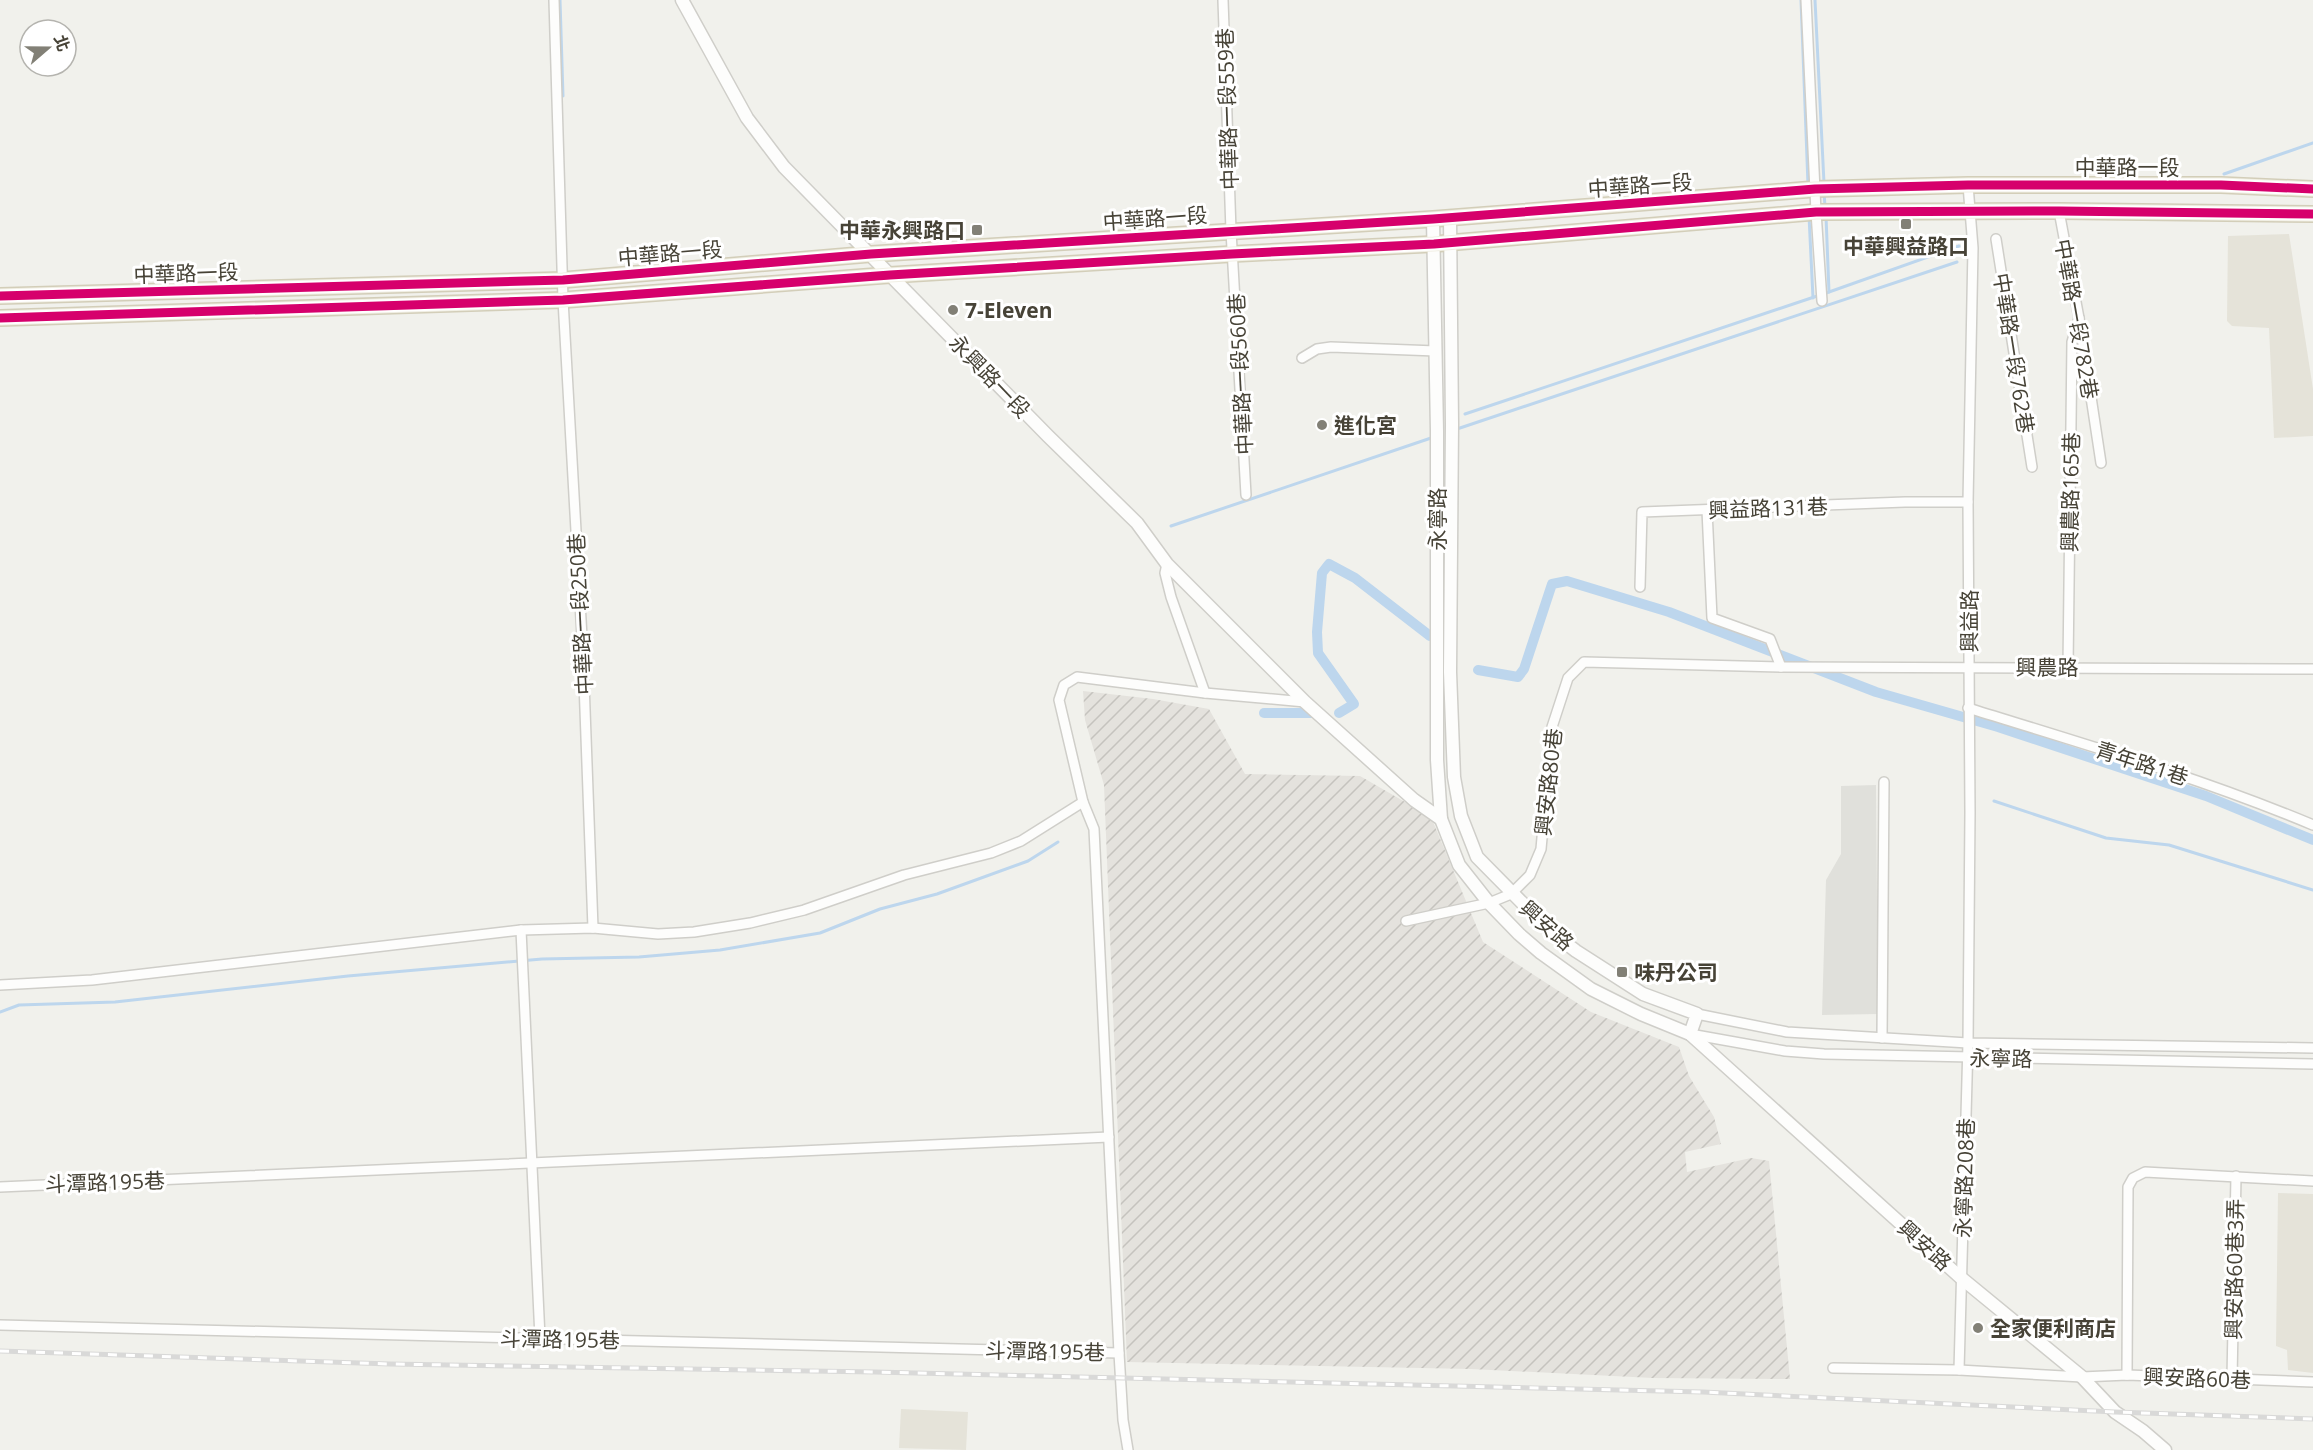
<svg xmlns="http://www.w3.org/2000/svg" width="2313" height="1450" font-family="'Open Sans','Noto Sans TC',sans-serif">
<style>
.residential{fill:#e5e3d9}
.industrial{fill:url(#industrial-furrows)}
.parking{fill:#e0e0db}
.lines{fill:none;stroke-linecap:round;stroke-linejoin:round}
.stream{stroke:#bdd6ed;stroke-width:3}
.canal{stroke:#bdd6ed;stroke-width:10}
.minor-casing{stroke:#cfcec9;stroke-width:12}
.tertiary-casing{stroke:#cfcec9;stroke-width:15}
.primary-casing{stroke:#d3ceb9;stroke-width:18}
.minor{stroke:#fdfdfc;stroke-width:9}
.tertiary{stroke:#fdfdfc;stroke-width:12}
.primary{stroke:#f1efe4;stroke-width:15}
.rail-casing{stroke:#d9d9d8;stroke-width:5}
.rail{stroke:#fff;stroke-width:3;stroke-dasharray:9;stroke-linecap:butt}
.cycleway-casing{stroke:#fff;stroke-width:13}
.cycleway{stroke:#d6006c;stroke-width:9}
.poi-dot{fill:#828076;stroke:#fff;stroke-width:2}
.labels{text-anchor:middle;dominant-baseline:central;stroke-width:6;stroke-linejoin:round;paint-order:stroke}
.street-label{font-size:21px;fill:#474337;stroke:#fff}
.poi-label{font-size:21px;font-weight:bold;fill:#474337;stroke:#fff;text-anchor:start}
</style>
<defs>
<pattern id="industrial-furrows" width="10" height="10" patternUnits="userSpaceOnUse" patternTransform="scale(1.5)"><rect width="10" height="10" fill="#e4e2dd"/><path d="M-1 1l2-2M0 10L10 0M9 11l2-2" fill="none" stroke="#c5c3be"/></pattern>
</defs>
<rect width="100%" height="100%" fill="#f1f1ec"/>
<g class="residential">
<path d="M2289,234L2313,389V436L2274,438L2269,328L2232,326L2227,321L2228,236Z"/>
<path d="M2278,1193L2313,1194V1373L2288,1370L2287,1350L2276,1346Z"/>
<path d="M901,1409L968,1412L966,1450L899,1448Z"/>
</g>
<path class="industrial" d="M1083,691L1153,699L1209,709L1245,774L1360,776L1431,817L1483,942L1591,1012L1679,1047L1689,1076L1714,1117L1721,1144L1685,1152L1687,1172L1751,1158L1769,1161L1790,1379L1653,1378L1471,1369L1127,1362L1104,785L1085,720Z"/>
<path class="parking" d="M1876,785L1878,1014L1822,1015L1826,880L1841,854V786Z"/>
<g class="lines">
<g class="stream">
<path d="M560,0L563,96"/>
<path d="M1801,0L1808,185"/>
<path d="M1815,0L1824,183"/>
<path d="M2224,174L2313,143"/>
<path d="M1824,192L1825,207"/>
<path d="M1809,216L1813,298"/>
<path d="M1826,216L1829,292"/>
<path d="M1465,414L1829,292L1959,246"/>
<path d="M1454,430L1957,262"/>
<path d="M1171,526L1434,437"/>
<path d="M1994,801L2106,838L2169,845L2313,890"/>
<path d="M0,1012L19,1005L115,1002L348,976L542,959L639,957L720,950L820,933L880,909L937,894L1028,861L1058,842"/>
</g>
<g class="canal">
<path d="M1478,670L1518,677L1524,669L1552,584L1567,581L1669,612L1876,692L1998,727L2206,796L2313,840"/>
<path d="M1264,713H1314"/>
<path d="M1339,713L1354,704L1318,653L1317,632L1322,573L1329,564L1355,578L1430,636"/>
</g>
<g class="minor-casing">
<g id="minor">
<path d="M554,0L563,300L583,655L593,928"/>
<path d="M1223,0L1231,231L1246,495"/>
<path d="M1806,0L1816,212L1822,301"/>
<path d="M2059,211L2079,318L2101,463"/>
<path d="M1996,239L2032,467"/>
<path d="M1302,358L1317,349L1331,347L1436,351"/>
<path d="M1707,510L1712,618L1770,639L1781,667"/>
<path d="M1167,564L1165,573L1171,597L1205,693"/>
<path d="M1640,587L1642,512L1905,502H1968"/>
<path d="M2068,667L2072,342L2079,318"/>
<path d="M1968,708C2084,744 2201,778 2313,825"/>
<path d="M1083,802L1094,829L1119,1353L1123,1420L1128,1450"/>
<path d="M1406,921L1489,903L1511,894L1530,875L1541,849L1552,727L1568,678L1584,662L1781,667L2313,669"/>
<path d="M521,930L540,1338"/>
<path d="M0,985L92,980L521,930L593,928L658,934L694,932L750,923L804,910L904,875L991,853L1021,841L1083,802L1059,700L1064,685L1077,677L1205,693L1305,702"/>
<path d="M1697,1014L1787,1032L1968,1043L2313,1048"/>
<path d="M1690,1034L1785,1051L1824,1054L2313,1064"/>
<path d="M1882,1038L1884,782"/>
<path d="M0,1187L1109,1137"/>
<path d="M0,1325L1119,1353"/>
<path d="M1833,1368L1959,1370L2082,1377L2127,1375L2313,1382"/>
<path d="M1959,1370L1968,1043L1970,813L1968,502L1973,248L1968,185"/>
<path d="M2127,1375L2128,1187L2133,1178L2145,1172L2313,1181"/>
<path d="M2232,1378L2236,1176"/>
</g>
</g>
<g class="tertiary-casing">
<g id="tertiary">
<path d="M682,0L747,118L784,167L1048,436L1137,523L1167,564L1305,702L1414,800L1441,819L1459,865L1489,903L1519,934L1541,953L1591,989L1641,1014L1690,1034L1960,1277L2082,1377L2115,1412L2143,1431L2165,1450"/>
<path d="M1450,218L1452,424L1450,672L1454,777L1461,816L1477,857L1550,931L1576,951L1643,994L1697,1014L1690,1034"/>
<path d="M1433,219L1437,431V760L1441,819"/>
</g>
</g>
<g class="primary-casing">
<g id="primary">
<path d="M0,296L563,280L871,254L1433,219L1815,189L1968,185H2221L2313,189"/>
<path d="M0,318L563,300L890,275L1232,254L1434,244L1816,212L2059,211L2313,214"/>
</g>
</g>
<use href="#minor" class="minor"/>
<use href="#tertiary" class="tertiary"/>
<use href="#primary" class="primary"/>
<g class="rail-casing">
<path id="rail" d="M0,1351L390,1364L875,1372L1703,1392L2115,1412L2313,1419"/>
</g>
<use href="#rail" class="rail"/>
<g class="cycleway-casing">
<g id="cycleway">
<path d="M0,296L563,280L871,254L1433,219L1815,189L1968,185H2221L2313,189"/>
<path d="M0,318L563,300L890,275L1232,254L1434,244L1816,212L2059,211L2313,214"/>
</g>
</g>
<use href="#cycleway" class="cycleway"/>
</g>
<g class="poi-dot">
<rect x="1900" y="218" width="12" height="12" rx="3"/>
<rect x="971" y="224" width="12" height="12" rx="3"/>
<circle cx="953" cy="310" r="6"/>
<circle cx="1322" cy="425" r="6"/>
<rect x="1616" y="966" width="12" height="12" rx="3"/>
<circle cx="1978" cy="1328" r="6"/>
</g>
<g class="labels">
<g class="street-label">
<text transform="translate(1227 109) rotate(-92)">中華路一段559巷</text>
<text x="2127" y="167">中華路一段</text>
<text transform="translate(1640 185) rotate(-4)">中華路一段</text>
<text transform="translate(1155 218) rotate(-4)">中華路一段</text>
<text transform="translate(670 253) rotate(-5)">中華路一段</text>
<text transform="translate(186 273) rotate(-2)">中華路一段</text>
<text transform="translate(2077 319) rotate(80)">中華路一段782巷</text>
<text transform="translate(2014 353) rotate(81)">中華路一段762巷</text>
<text transform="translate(1240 374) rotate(-93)">中華路一段560巷</text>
<text transform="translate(990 376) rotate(46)">永興路一段</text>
<text transform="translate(2070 492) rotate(-89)">興農路165巷</text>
<text transform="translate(1768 508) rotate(-2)">興益路131巷</text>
<text transform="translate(1437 519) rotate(-90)">永寧路</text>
<text transform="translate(580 614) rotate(-93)">中華路一段250巷</text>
<text transform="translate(1969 621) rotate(-90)">興益路</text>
<text x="2047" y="667">興農路</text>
<text transform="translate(2142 763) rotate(18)">青年路1巷</text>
<text transform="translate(1548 782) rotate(-84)">興安路80巷</text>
<text transform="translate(1547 925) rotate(41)">興安路</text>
<text transform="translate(2001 1058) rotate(1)">永寧路</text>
<text transform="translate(1964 1178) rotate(-88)">永寧路208巷</text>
<text transform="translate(105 1182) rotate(-2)">斗潭路195巷</text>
<text transform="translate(1925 1245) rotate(42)">興安路</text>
<text transform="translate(2234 1269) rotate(-89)">興安路60巷3弄</text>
<text transform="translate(560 1339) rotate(1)">斗潭路195巷</text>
<text transform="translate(1045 1351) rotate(1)">斗潭路195巷</text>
<text transform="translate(2197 1378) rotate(2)">興安路60巷</text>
</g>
<g class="poi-label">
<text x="965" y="230" text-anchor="end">中華永興路口</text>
<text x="1906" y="246" text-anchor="middle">中華興益路口</text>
<text x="965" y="310">7-Eleven</text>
<text x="1334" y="425">進化宮</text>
<text x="1634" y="972">味丹公司</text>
<text x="1990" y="1328">全家便利商店</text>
</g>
</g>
<g transform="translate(48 48) rotate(70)"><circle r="28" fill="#ffffff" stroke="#b5b4af" stroke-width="1.5"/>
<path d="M0-4.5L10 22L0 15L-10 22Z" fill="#828076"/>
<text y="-9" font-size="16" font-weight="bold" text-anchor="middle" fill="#474337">北</text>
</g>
</svg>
